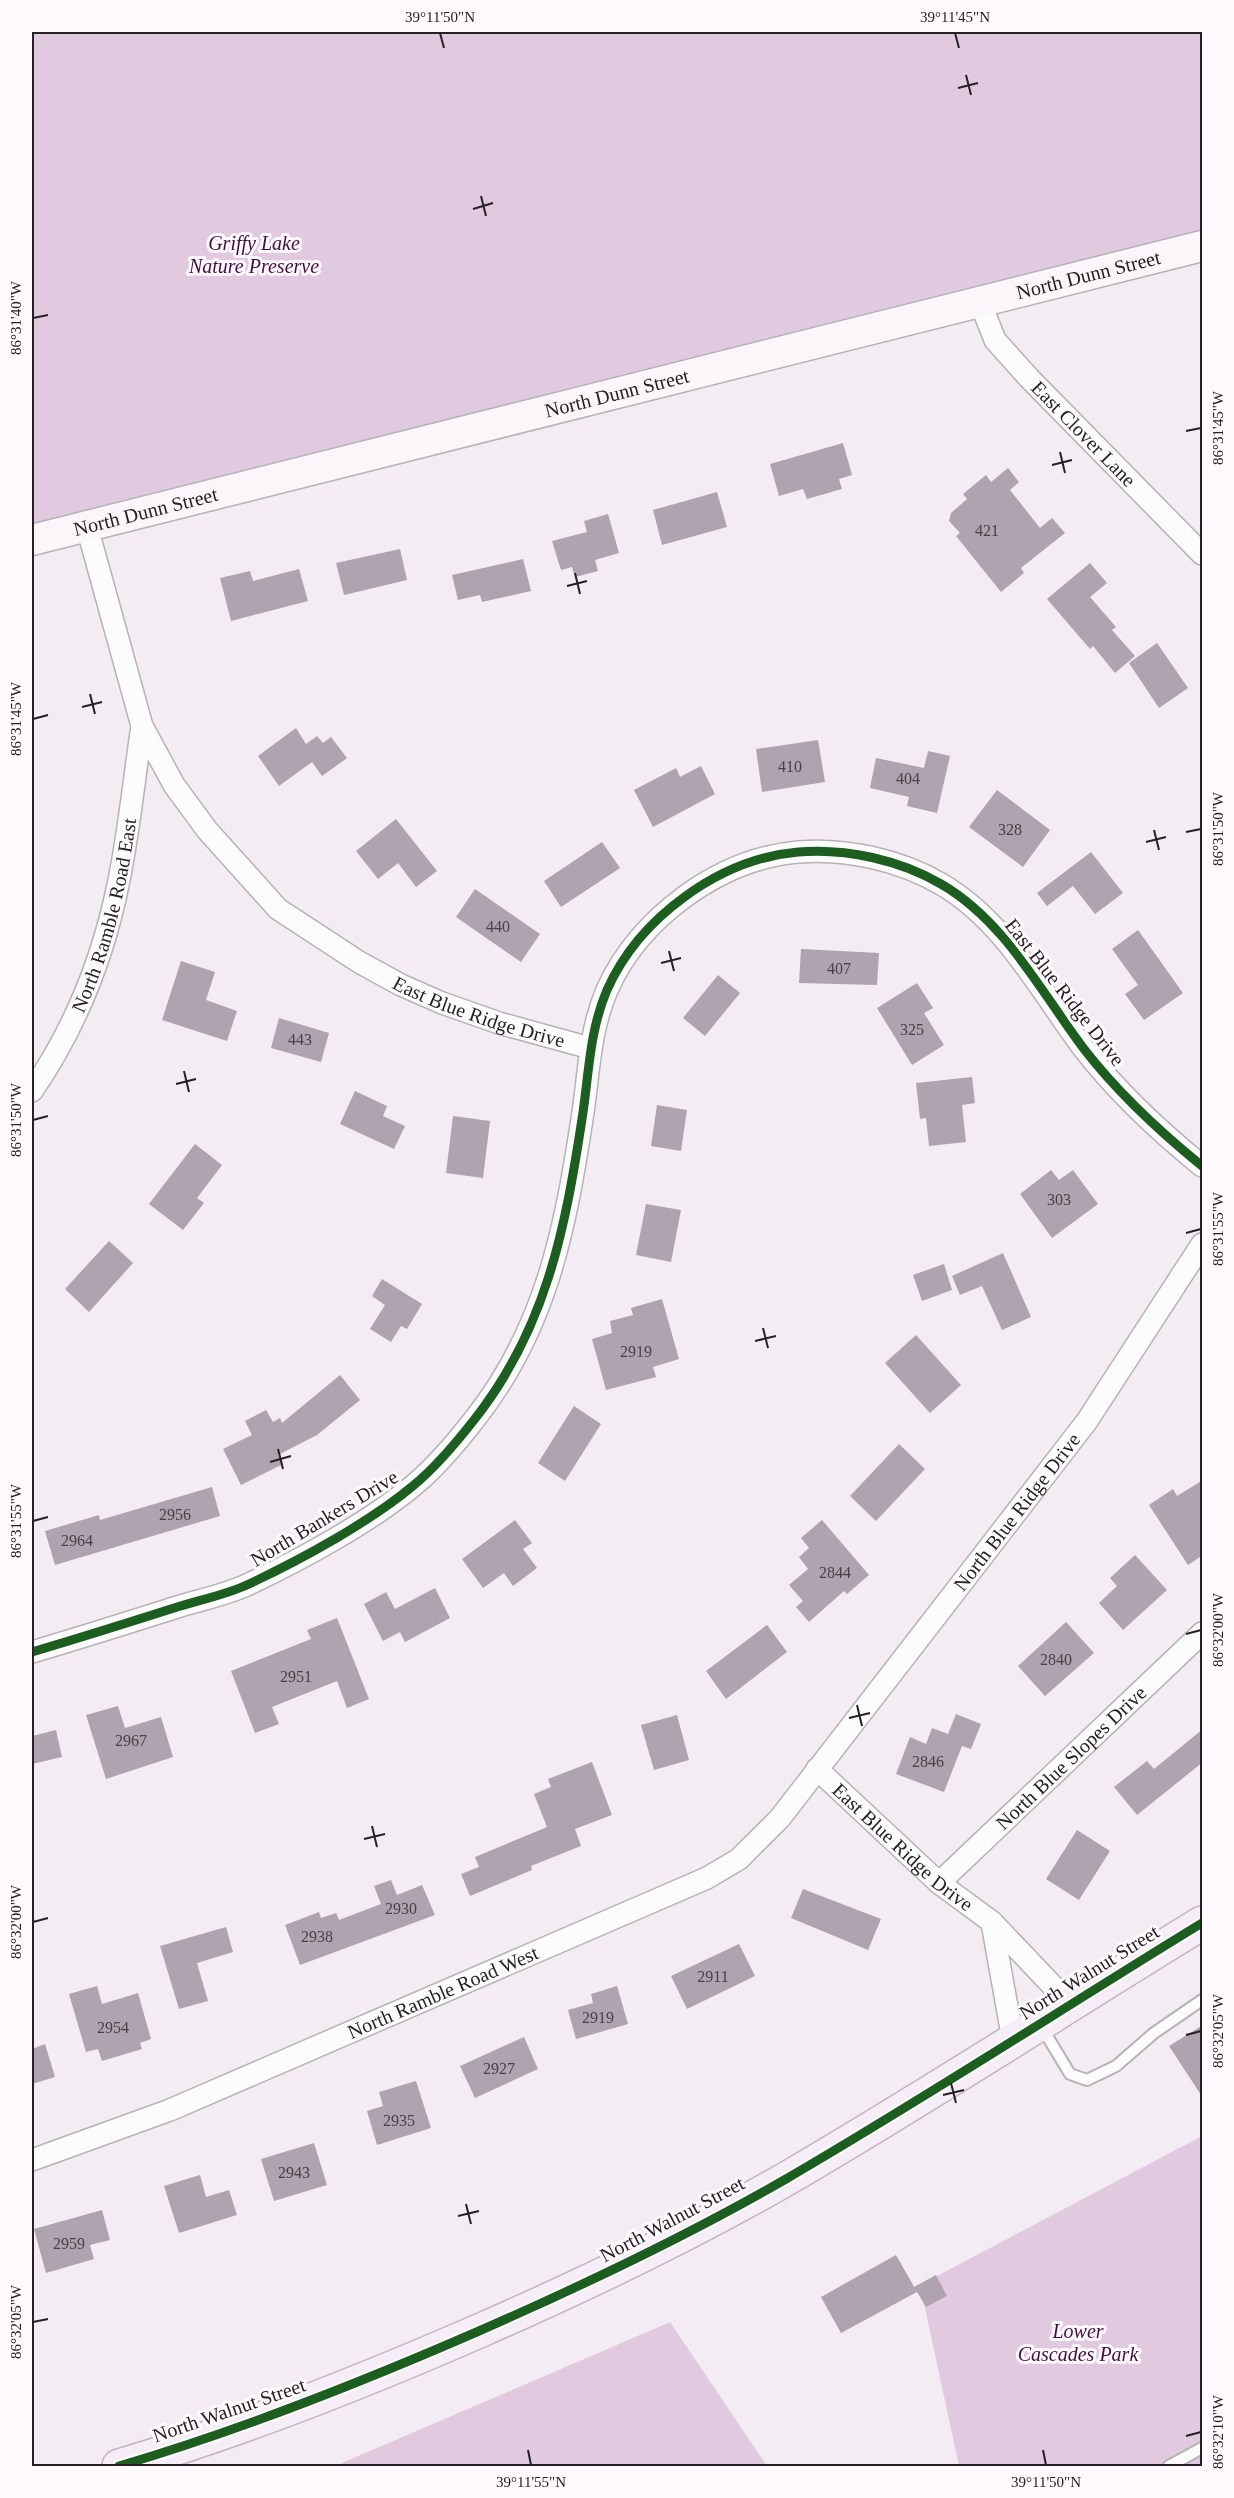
<svg xmlns="http://www.w3.org/2000/svg" width="1234" height="2498" font-family="Georgia,serif">
<style>
.green{fill:#e1c9e0}
.building{fill:#aea3ae}
.lines{fill:none;stroke-linecap:round;stroke-linejoin:round}
.lane-casing{stroke:#b6b2b6;stroke-width:14}
.street-casing{stroke:#b6b2b6;stroke-width:24}
.secondary-casing{stroke:#b6b2b6;stroke-width:33}
.primary-casing{stroke:#c3b4c3;stroke-width:36}
.lane{stroke:#fdfcfd;stroke-width:10}
.street{stroke:#fdfcfd;stroke-width:21}
.secondary{stroke:#faf6fa;stroke-width:30}
.primary{stroke:#f6eef6;stroke-width:33}
.cycleway-casing{stroke:#fffafe;stroke-width:13}
.cycleway{stroke:#1b5e20;stroke-width:9}
.ticks{fill:none;stroke:#252125;stroke-width:2}
.labels{text-anchor:middle;dominant-baseline:central;stroke-width:6;stroke-linejoin:round;paint-order:stroke}
.number-label{font-size:16px;fill:#474247}
.park-label{font-size:20px;font-style:italic;fill:#450c45;stroke:#fffafe}
.street-label{font-size:20px;fill:#252125;stroke:#fffafe}
.neatline{fill:none;stroke:#252125;stroke-width:2}
.ticks-label{font-size:15px;text-anchor:middle;fill:#252125}
</style>
<rect width="100%" height="100%" fill="#f3edf3"/>
<g class="green">
<path d="M32,32H1202V247L32,540Z"/>
<path d="M1202,2136V2466H959L920,2285Z"/>
<path d="M670,2322L767,2466H335Z"/>
</g>
<g class="building">
<path d="M843,443L852,475L839,479L842,489L807,499L803,489L779,496L770,464Z"/>
<path d="M1008,468L1019,482L1010,490L1040,528L1052,518L1065,533L1021,568L1024,573L1001,592L956,536L960,533L949,521L951,513L967,499L963,494L986,475L991,482Z"/>
<path d="M717,492L727,527L662,545L653,510Z"/>
<path d="M608,514L619,553L595,560L598,571L575,577L572,567L561,570L552,541L587,532L584,521Z"/>
<path d="M400,549L407,580L344,595L336,563Z"/>
<path d="M523,559L531,591L482,602L480,595L458,600L452,575Z"/>
<path d="M1090,563L1107,583L1090,597L1116,627L1112,630L1135,656L1115,673L1093,646L1090,649L1047,599Z"/>
<path d="M299,569L308,601L231,621L220,578L250,571L253,581Z"/>
<path d="M1157,643L1188,688L1159,708L1129,663Z"/>
<path d="M296,728L306,744L317,736L323,743L331,737L347,758L322,776L312,762L279,786L258,756Z"/>
<path d="M818,740L825,782L762,792L756,749Z"/>
<path d="M928,751L950,756L937,813L907,806L909,797L870,788L876,758L924,768Z"/>
<path d="M701,766L715,794L653,827L634,790L676,768L680,777Z"/>
<path d="M997,790L1050,830L1023,867L969,827Z"/>
<path d="M396,819L437,871L416,887L398,863L378,879L356,851Z"/>
<path d="M602,842L620,868L561,907L544,881Z"/>
<path d="M1091,852L1123,893L1095,914L1073,886L1047,906L1037,893Z"/>
<path d="M475,889L540,934L521,962L456,917Z"/>
<path d="M1138,930L1183,993L1144,1020L1125,994L1138,985L1112,949Z"/>
<path d="M801,949L879,953L877,985L799,983Z"/>
<path d="M181,961L215,972L206,1000L237,1011L227,1041L162,1020Z"/>
<path d="M718,975L740,993L705,1036L683,1018Z"/>
<path d="M917,983L933,1008L924,1013L944,1045L912,1065L877,1008Z"/>
<path d="M279,1018L329,1033L321,1062L271,1048Z"/>
<path d="M972,1077L975,1103L962,1105L966,1142L929,1146L926,1118L920,1119L916,1083Z"/>
<path d="M355,1091L387,1106L383,1116L405,1126L394,1149L340,1124Z"/>
<path d="M657,1105L687,1110L681,1151L651,1146Z"/>
<path d="M453,1116L490,1121L483,1178L446,1173Z"/>
<path d="M195,1144L222,1165L197,1198L204,1203L183,1230L149,1204Z"/>
<path d="M1051,1170L1059,1180L1073,1170L1098,1204L1052,1238L1020,1194Z"/>
<path d="M646,1204L681,1210L671,1262L636,1255Z"/>
<path d="M109,1241L133,1263L89,1312L65,1289Z"/>
<path d="M1003,1253L1031,1317L1002,1330L982,1286L960,1295L952,1276Z"/>
<path d="M944,1264L952,1290L922,1301L913,1275Z"/>
<path d="M382,1279L422,1304L407,1329L401,1326L391,1342L370,1329L385,1305L372,1296Z"/>
<path d="M662,1299L679,1359L653,1367L656,1377L606,1390L592,1339L612,1333L610,1321L633,1315L631,1308Z"/>
<path d="M916,1335L961,1385L930,1413L885,1363Z"/>
<path d="M340,1375L360,1400L317,1435L278,1455L283,1464L241,1485L223,1449L252,1435L245,1421L266,1410L273,1422L280,1418L282,1423Z"/>
<path d="M574,1406L601,1424L565,1481L538,1463Z"/>
<path d="M899,1444L925,1469L876,1521L850,1496Z"/>
<path d="M1203,1480V1555L1188,1565L1149,1505L1173,1489L1177,1496Z"/>
<path d="M212,1487L220,1516L55,1565L45,1531L99,1515L100,1520Z"/>
<path d="M515,1520L532,1543L523,1549L537,1568L513,1586L504,1573L483,1588L462,1559Z"/>
<path d="M822,1520L869,1575L847,1594L844,1591L809,1622L796,1607L803,1601L789,1585L808,1569L799,1557L809,1548L801,1538Z"/>
<path d="M1135,1555L1167,1590L1123,1630L1099,1603L1117,1586L1110,1578Z"/>
<path d="M435,1588L450,1618L405,1642L400,1632L383,1641L364,1604L386,1592L395,1609Z"/>
<path d="M337,1618L369,1699L347,1708L337,1681L272,1707L279,1724L255,1733L231,1671L311,1639L307,1630Z"/>
<path d="M1066,1622L1094,1653L1045,1696L1018,1666Z"/>
<path d="M767,1625L787,1652L726,1699L706,1671Z"/>
<path d="M118,1706L125,1728L161,1717L173,1757L106,1779L86,1715Z"/>
<path d="M956,1714L981,1724L971,1749L962,1746L944,1792L896,1774L910,1737L926,1744L932,1728L948,1734Z"/>
<path d="M677,1715L689,1760L654,1770L641,1725Z"/>
<path d="M1203,1729V1762L1137,1815L1114,1787L1147,1761L1154,1769Z"/>
<path d="M56,1730L62,1757L32,1764V1736Z"/>
<path d="M592,1762L612,1815L575,1829L581,1846L531,1866L532,1870L470,1896L461,1874L479,1867L475,1857L547,1827L534,1794L551,1787L548,1779Z"/>
<path d="M1077,1830L1110,1851L1079,1900L1046,1879Z"/>
<path d="M391,1880L397,1895L422,1885L435,1915L300,1965L285,1925L319,1912L321,1918L336,1913L339,1920L381,1904L374,1886Z"/>
<path d="M803,1889L881,1919L868,1950L791,1918Z"/>
<path d="M226,1927L233,1952L197,1963L208,2001L179,2009L160,1946Z"/>
<path d="M739,1944L755,1976L687,2009L671,1976Z"/>
<path d="M97,1986L102,2004L138,1993L151,2039L140,2043L142,2049L102,2061L98,2049L86,2052L69,1994Z"/>
<path d="M617,1986L628,2024L576,2039L568,2010L593,2003L591,1994Z"/>
<path d="M1203,2025V2098L1169,2046Z"/>
<path d="M524,2037L538,2069L475,2098L460,2066Z"/>
<path d="M45,2044L55,2077L32,2084V2049Z"/>
<path d="M416,2081L431,2128L377,2145L367,2111L383,2106L379,2092Z"/>
<path d="M314,2143L327,2185L274,2201L261,2159Z"/>
<path d="M200,2175L206,2197L229,2190L237,2215L179,2233L164,2186Z"/>
<path d="M102,2210L110,2240L90,2245L94,2259L46,2273L34,2229Z"/>
<path d="M896,2255L917,2292L841,2333L821,2297Z"/>
<path d="M936,2275L947,2296L926,2307L914,2287Z"/>
</g>
<g class="lines">
<g class="lane-casing">
<g id="lane">
<path d="M1041,2026L1070,2074L1087,2080L1116,2066L1154,2033L1202,2000"/>
<path d="M1169,2466L1202,2448"/>
</g>
</g>
<g class="street-casing">
<g id="street">
<path id="s1" d="M980,302L995,340L1029,378L1202,554"/>
<path id="s2" d="M87,527L142,726L174,785L207,830L278,909L359,962L401,985L442,1003L499,1023L590,1048"/>
<path id="s3" d="M32,1091C74,1030 103,958 118,885C129,833 134,779 142,726"/>
<path d="M32,1652C79,1638 127,1623 174,1608C199,1600 226,1595 249,1584C302,1559 370,1522 414,1485C437,1466 456,1443 474,1420C546,1329 565,1230 582,1119C589,1075 589,1032 607,990C639,918 719,859 798,852C846,848 900,860 941,884C1005,921 1041,992 1084,1049C1118,1093 1159,1131 1202,1166"/>
<path id="s4" d="M817,1769L939,1883L992,1922L1070,2004"/>
<path id="s5" d="M939,1883L1202,1633"/>
<path d="M992,1923L1013,2040"/>
<path id="s6" d="M32,2160L170,2110L707,1878L739,1859L780,1818L1087,1421L1202,1244"/>
</g>
</g>
<g class="secondary-casing">
<g id="secondary">
<path id="s7" d="M32,540L1202,246"/>
</g>
</g>
<g class="primary-casing">
<path id="primary" d="M119,2466C242,2430 362,2382 479,2331C584,2285 687,2236 786,2179C927,2097 1063,2008 1202,1923"/>
</g>
<use href="#lane" class="lane"/>
<use href="#street" class="street"/>
<use href="#secondary" class="secondary"/>
<use href="#primary" class="primary"/>
<g class="cycleway-casing">
<g id="cycleway">
<path d="M32,1652C79,1638 127,1623 174,1608C199,1600 226,1595 249,1584C302,1559 370,1522 414,1485C437,1466 456,1443 474,1420C546,1329 565,1230 582,1119C589,1075 589,1032 607,990C639,918 719,859 798,852C846,848 900,860 941,884C1005,921 1041,992 1084,1049C1118,1093 1159,1131 1202,1166"/>
<path d="M119,2466C242,2430 362,2382 479,2331C584,2285 687,2236 786,2179C927,2097 1063,2008 1202,1923"/>
</g>
</g>
<use href="#cycleway" class="cycleway"/>
</g>
<path class="ticks" d="M440,33L444,48M955,33L959,48M966,75L971,95M958,88L978,83M481,196L486,216M473,209L493,203M33,318L48,315M1186,431L1201,428M1060,452L1065,473M1052,465L1072,460M575,573L580,594M567,586L587,581M90,694L95,714M82,707L102,702M33,719L48,715M1154,830L1159,850M1186,832L1201,829M1146,842L1166,837M669,951L674,971M661,963L681,958M184,1071L189,1092M176,1084L196,1079M33,1120L48,1116M1186,1233L1201,1229M763,1328L768,1348M755,1341L776,1336M278,1449L283,1469M270,1462L291,1456M33,1521L48,1517M1186,1634L1201,1630M857,1705L862,1726M849,1718L870,1713M372,1826L377,1847M364,1839L385,1834M33,1922L48,1918M1186,2035L1201,2031M951,2083L956,2103M943,2095L964,2090M466,2204L471,2224M458,2216L479,2211M33,2322L48,2319M1186,2436L1201,2432M528,2450L531,2465M1043,2450L1046,2465"/>
<g class="labels">
<g class="number-label">
<text x="987" y="530">421</text>
<text x="790" y="766">410</text>
<text x="908" y="778">404</text>
<text x="1010" y="829">328</text>
<text x="498" y="926">440</text>
<text x="839" y="968">407</text>
<text x="912" y="1029">325</text>
<text x="300" y="1039">443</text>
<text x="1059" y="1199">303</text>
<text x="636" y="1351">2919</text>
<text x="175" y="1514">2956</text>
<text x="77" y="1540">2964</text>
<text x="835" y="1572">2844</text>
<text x="1056" y="1659">2840</text>
<text x="296" y="1676">2951</text>
<text x="131" y="1740">2967</text>
<text x="928" y="1761">2846</text>
<text x="401" y="1908">2930</text>
<text x="317" y="1936">2938</text>
<text x="713" y="1976">2911</text>
<text x="598" y="2017">2919</text>
<text x="113" y="2027">2954</text>
<text x="499" y="2068">2927</text>
<text x="399" y="2120">2935</text>
<text x="294" y="2172">2943</text>
<text x="69" y="2243">2959</text>
</g>
<g class="park-label">
<text x="254" y="243">Griffy Lake<tspan x="254" dy="23">Nature Preserve</tspan></text>
<text x="1078" y="2331">Lower<tspan x="1078" dy="23">Cascades Park</tspan></text>
</g>
<g class="street-label">
<text stroke="none"><textPath href="#s7" startOffset="1089">North Dunn Street</textPath></text>
<text stroke="none"><textPath href="#s7" startOffset="603">North Dunn Street</textPath></text>
<text stroke="none"><textPath href="#s1" startOffset="170">East Clover Lane</textPath></text>
<text stroke="none"><textPath href="#s7" startOffset="117">North Dunn Street</textPath></text>
<text stroke="none"><textPath href="#s3" startOffset="192">North Ramble Road East</textPath></text>
<text transform="translate(1065 992) rotate(52)">East Blue Ridge Drive</text>
<text stroke="none"><textPath href="#s2" startOffset="663">East Blue Ridge Drive</textPath></text>
<text stroke="none"><textPath href="#s6" startOffset="1214">North Blue Ridge Drive</textPath></text>
<text transform="translate(324 1518) rotate(-31)">North Bankers Drive</text>
<text stroke="none"><textPath href="#s5" startOffset="182">North Blue Slopes Drive</textPath></text>
<text stroke="none"><textPath href="#s4" startOffset="116">East Blue Ridge Drive</textPath></text>
<text transform="translate(1089 1972) rotate(-32)">North Walnut Street</text>
<text stroke="none"><textPath href="#s6" startOffset="444">North Ramble Road West</textPath></text>
<text transform="translate(672 2219) rotate(-28)">North Walnut Street</text>
<text transform="translate(229 2410) rotate(-19)">North Walnut Street</text>
</g>
</g>
<rect width="1234" height="2498" fill="none" stroke="#fffafe" stroke-width="66"/>
<rect x="33" y="33" width="1168" height="2432" class="neatline"/>
<g class="ticks-label">
<text x="440" y="22">39°11'50"N</text>
<text x="955" y="22">39°11'45"N</text>
<text transform="translate(16 318) rotate(-90)" y="5">86°31'40"W</text>
<text transform="translate(1218 428) rotate(-90)" y="5">86°31'45"W</text>
<text transform="translate(16 719) rotate(-90)" y="5">86°31'45"W</text>
<text transform="translate(1218 829) rotate(-90)" y="5">86°31'50"W</text>
<text transform="translate(16 1120) rotate(-90)" y="5">86°31'50"W</text>
<text transform="translate(1218 1229) rotate(-90)" y="5">86°31'55"W</text>
<text transform="translate(16 1521) rotate(-90)" y="5">86°31'55"W</text>
<text transform="translate(1218 1630) rotate(-90)" y="5">86°32'00"W</text>
<text transform="translate(16 1922) rotate(-90)" y="5">86°32'00"W</text>
<text transform="translate(1218 2031) rotate(-90)" y="5">86°32'05"W</text>
<text transform="translate(16 2322) rotate(-90)" y="5">86°32'05"W</text>
<text transform="translate(1218 2432) rotate(-90)" y="5">86°32'10"W</text>
<text x="531" y="2487">39°11'55"N</text>
<text x="1046" y="2487">39°11'50"N</text>
</g>
</svg>
